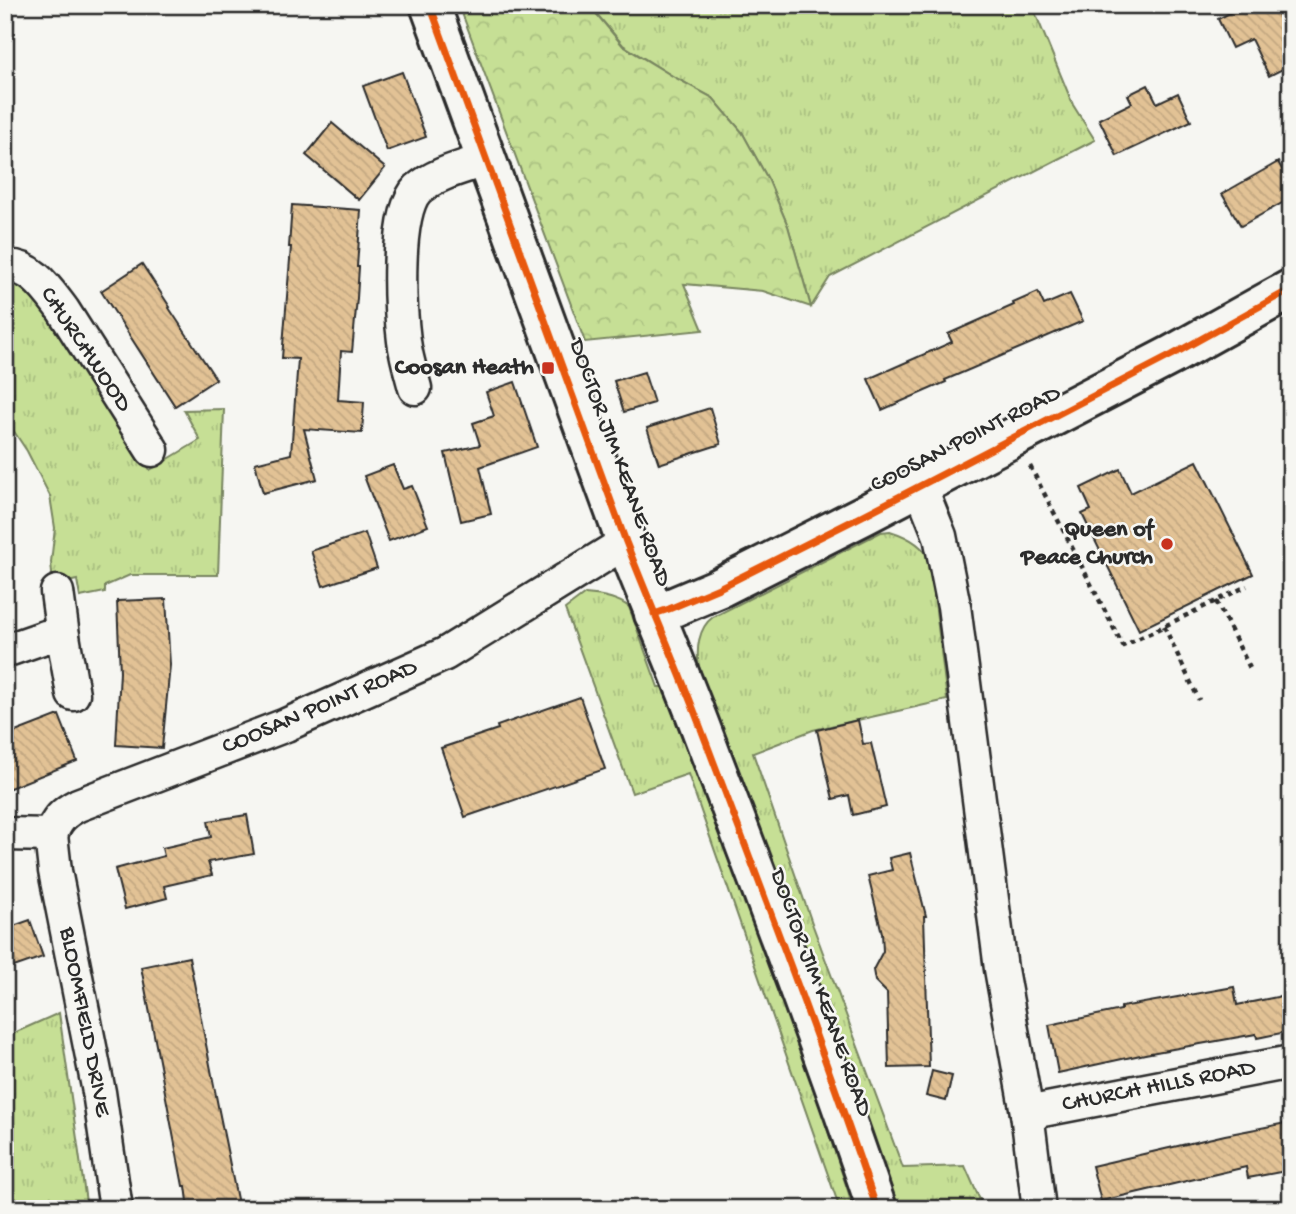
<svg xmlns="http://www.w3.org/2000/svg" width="1296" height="1214" font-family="'Gochi Hand',sans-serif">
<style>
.grass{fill:url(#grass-tufts);stroke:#788560;stroke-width:2}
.forest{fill:url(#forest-crowns);stroke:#788560;stroke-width:2}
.building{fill:url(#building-back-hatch);stroke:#2b2b2b;stroke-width:2}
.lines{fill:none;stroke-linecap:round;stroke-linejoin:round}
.minor-casing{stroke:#2b2b2b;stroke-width:37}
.tertiary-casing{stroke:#2b2b2b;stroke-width:44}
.path{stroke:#2b2b2b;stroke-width:4.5;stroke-dasharray:5 5;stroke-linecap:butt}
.minor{stroke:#f6f6f2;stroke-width:32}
.tertiary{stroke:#f6f6f2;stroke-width:38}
.cycleway-casing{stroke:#f6f6f2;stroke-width:11}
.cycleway{stroke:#e8590c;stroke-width:7}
.poi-dot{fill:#c8321e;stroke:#f6f6f2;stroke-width:2.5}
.labels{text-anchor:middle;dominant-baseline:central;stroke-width:5;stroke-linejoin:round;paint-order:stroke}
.street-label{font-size:24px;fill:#2b2b2b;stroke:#f6f6f2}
.poi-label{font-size:24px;font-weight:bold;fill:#2b2b2b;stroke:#f6f6f2;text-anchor:end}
</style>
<defs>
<pattern id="grass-tufts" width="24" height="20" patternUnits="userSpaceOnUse" patternTransform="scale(1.75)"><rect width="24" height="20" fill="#c6df95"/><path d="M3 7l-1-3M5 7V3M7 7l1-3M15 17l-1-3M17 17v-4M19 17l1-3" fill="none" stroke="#aac081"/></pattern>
<pattern id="forest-crowns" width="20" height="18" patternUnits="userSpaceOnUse" patternTransform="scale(1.75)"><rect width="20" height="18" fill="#c6df95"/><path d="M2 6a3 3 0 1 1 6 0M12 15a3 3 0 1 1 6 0" fill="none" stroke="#aac081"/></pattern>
<pattern id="building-back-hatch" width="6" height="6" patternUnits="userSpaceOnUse" patternTransform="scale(1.75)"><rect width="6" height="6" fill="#e2c295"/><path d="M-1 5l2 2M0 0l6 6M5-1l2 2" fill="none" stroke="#c2a781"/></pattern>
</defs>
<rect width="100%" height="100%" fill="#f6f6f2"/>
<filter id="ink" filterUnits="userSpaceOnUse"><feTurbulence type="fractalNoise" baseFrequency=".0143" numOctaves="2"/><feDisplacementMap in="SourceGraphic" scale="14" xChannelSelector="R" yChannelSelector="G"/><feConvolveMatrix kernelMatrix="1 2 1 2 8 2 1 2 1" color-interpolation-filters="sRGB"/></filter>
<g filter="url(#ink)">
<g class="grass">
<path d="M589,5H1032L1073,105L1095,140L830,277L811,307L788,226L769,181L742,132L713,98L674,77L623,45Z"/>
<path d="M18,284L31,291L41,300L150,470L200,440L184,410L224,409L218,575H130L105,586V592L80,597L77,580L53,585L51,562L55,528L50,496L27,451L5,418V285Z"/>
<path d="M890,531C906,536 924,545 930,561L947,700L813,730L753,753L813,926L903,1168L965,1166L984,1209H896L866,1117L699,667C696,650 698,628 713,617L881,532Z"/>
<path d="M585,594C600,595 618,598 629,607L658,687H663L776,984L815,1092L854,1209H840L688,774L632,793L565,609Z"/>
<path d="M59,1013L87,1209H5V1037Z"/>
</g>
<path class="forest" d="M459,5H589L623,46L674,77L713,98L742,132L769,181L788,226L811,307L763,291L684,284L703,330L585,342Z"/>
<g class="building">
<path d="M1245,5H1274L1291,40V65L1269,76L1251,39L1232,48L1218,19Z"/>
<path d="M402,72L426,137L387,151L363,86Z"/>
<path d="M1148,85L1157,103L1178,93L1191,121L1117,156L1099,119L1132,103L1128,95Z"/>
<path d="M332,123L385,168L359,200L306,155Z"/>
<path d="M1278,162L1291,185V198L1241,226L1222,194Z"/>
<path d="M292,205L361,210L357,267H359L357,298L352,352L341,351L338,400L364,402L362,433L304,429L317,479L263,493L255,463L291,454L298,359L282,358L291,247H289Z"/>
<path d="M142,264L170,307L169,308L216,379L175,406L101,291Z"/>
<path d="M1038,292L1044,305L1070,294L1083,321L945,380L946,382L882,410L868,379L952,342L948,334L1014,305L1013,303Z"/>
<path d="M644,372L654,403L624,412L614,381Z"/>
<path d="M515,382L537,447L480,467L491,514L461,521L445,453L480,445L473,423L494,416L486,392Z"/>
<path d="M710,408L721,444L659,464L647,428Z"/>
<path d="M1197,461L1253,574L1139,630L1082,514L1091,510L1081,488L1120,469L1131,493Z"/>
<path d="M393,465L403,489L412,486L428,526L389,541L364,476Z"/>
<path d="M365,533L377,568L323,586L311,551Z"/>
<path d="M166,599L170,665L162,748L116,745L120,672L117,601Z"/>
<path d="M580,697L605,769L465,817L441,748L498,729L497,726Z"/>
<path d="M59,715L77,761L5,790V736Z"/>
<path d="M858,720L863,744L871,743L886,807L853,815L849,795L833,799L817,730Z"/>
<path d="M247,815L254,854L208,862L212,875L164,886L167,898L125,909L115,869L164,856L162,848L211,837L208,821Z"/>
<path d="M910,853L926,916H924L929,1067L889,1068L887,993L875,981L873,970L883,951L882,933L868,876L892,870L889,858Z"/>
<path d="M30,920L43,957L5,970V929Z"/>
<path d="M189,957L218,1106L239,1209H189L186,1186H183L141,967Z"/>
<path d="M1234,987L1237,1005L1277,997L1291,991V1031L1257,1038L1256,1034L1145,1054L1058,1073L1049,1025L1121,1010V1007Z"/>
<path d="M932,1071L952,1076L946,1101L926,1096Z"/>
<path d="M1291,1122V1170L1248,1178L1246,1167L1101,1201L1092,1166L1225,1135Z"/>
</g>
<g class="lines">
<g class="minor-casing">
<g id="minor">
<path d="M5,267C31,263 49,292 63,310L152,450"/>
<path d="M415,388C411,373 406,357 404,341C400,309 394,212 418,189C436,173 465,167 487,159"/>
<path d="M920,486L940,536L954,606L1001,969L1027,1113L1039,1209"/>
<path d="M57,592L63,636"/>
<path d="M5,651L45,637L63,636L73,694"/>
<path d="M5,834L51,835C56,820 64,812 78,805L286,725L445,654L626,542"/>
<path d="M51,835L55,871L99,1092L116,1209"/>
<path d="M1027,1113L1291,1062"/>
</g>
</g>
<g class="tertiary-casing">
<g id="tertiary">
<path d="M430,5L626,542C651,606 679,670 703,734C763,892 823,1049 877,1209"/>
<path d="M654,614L669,609L719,588L862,516L1172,355L1291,289"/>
</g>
</g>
<g class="path">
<path d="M1030,466L1123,646L1247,586"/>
<path d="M1216,601L1252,672"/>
<path d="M1164,626L1199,700"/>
</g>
<use href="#minor" class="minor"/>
<use href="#tertiary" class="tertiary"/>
<g class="cycleway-casing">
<g id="cycleway">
<path d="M430,5L626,542C651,606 679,670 703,734C763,892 823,1049 877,1209"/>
<path d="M654,614L669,609L719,588L862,516L1172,355L1291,289"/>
</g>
</g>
<use href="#cycleway" class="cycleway"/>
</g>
</g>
<g class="poi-dot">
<rect x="541" y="361" width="14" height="14" rx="3.5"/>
<circle cx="1167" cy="544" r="7"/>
</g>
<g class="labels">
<g class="street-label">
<text transform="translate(85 350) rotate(56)">CHURCHWOOD</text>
<text transform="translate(966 440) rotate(-27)">COOSAN POINT ROAD</text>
<text transform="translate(619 463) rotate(70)">DOCTOR JIM KEANE ROAD</text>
<text transform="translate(320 708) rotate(-23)">COOSAN POINT ROAD</text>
<text transform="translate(820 993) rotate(70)">DOCTOR JIM KEANE ROAD</text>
<text transform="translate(84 1022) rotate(79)">BLOOMFIELD DRIVE</text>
<text transform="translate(1159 1087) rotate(-11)">CHURCH HILLS ROAD</text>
</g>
<g class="poi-label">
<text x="534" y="368">Coosan Heath</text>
<text x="1153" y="530">Queen of<tspan x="1153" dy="28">Peace Church</tspan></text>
</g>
</g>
<rect width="1296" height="1214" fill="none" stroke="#f6f6f2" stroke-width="28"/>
<rect x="14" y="14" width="1268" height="1186" fill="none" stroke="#2b2b2b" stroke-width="2.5" filter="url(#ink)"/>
</svg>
